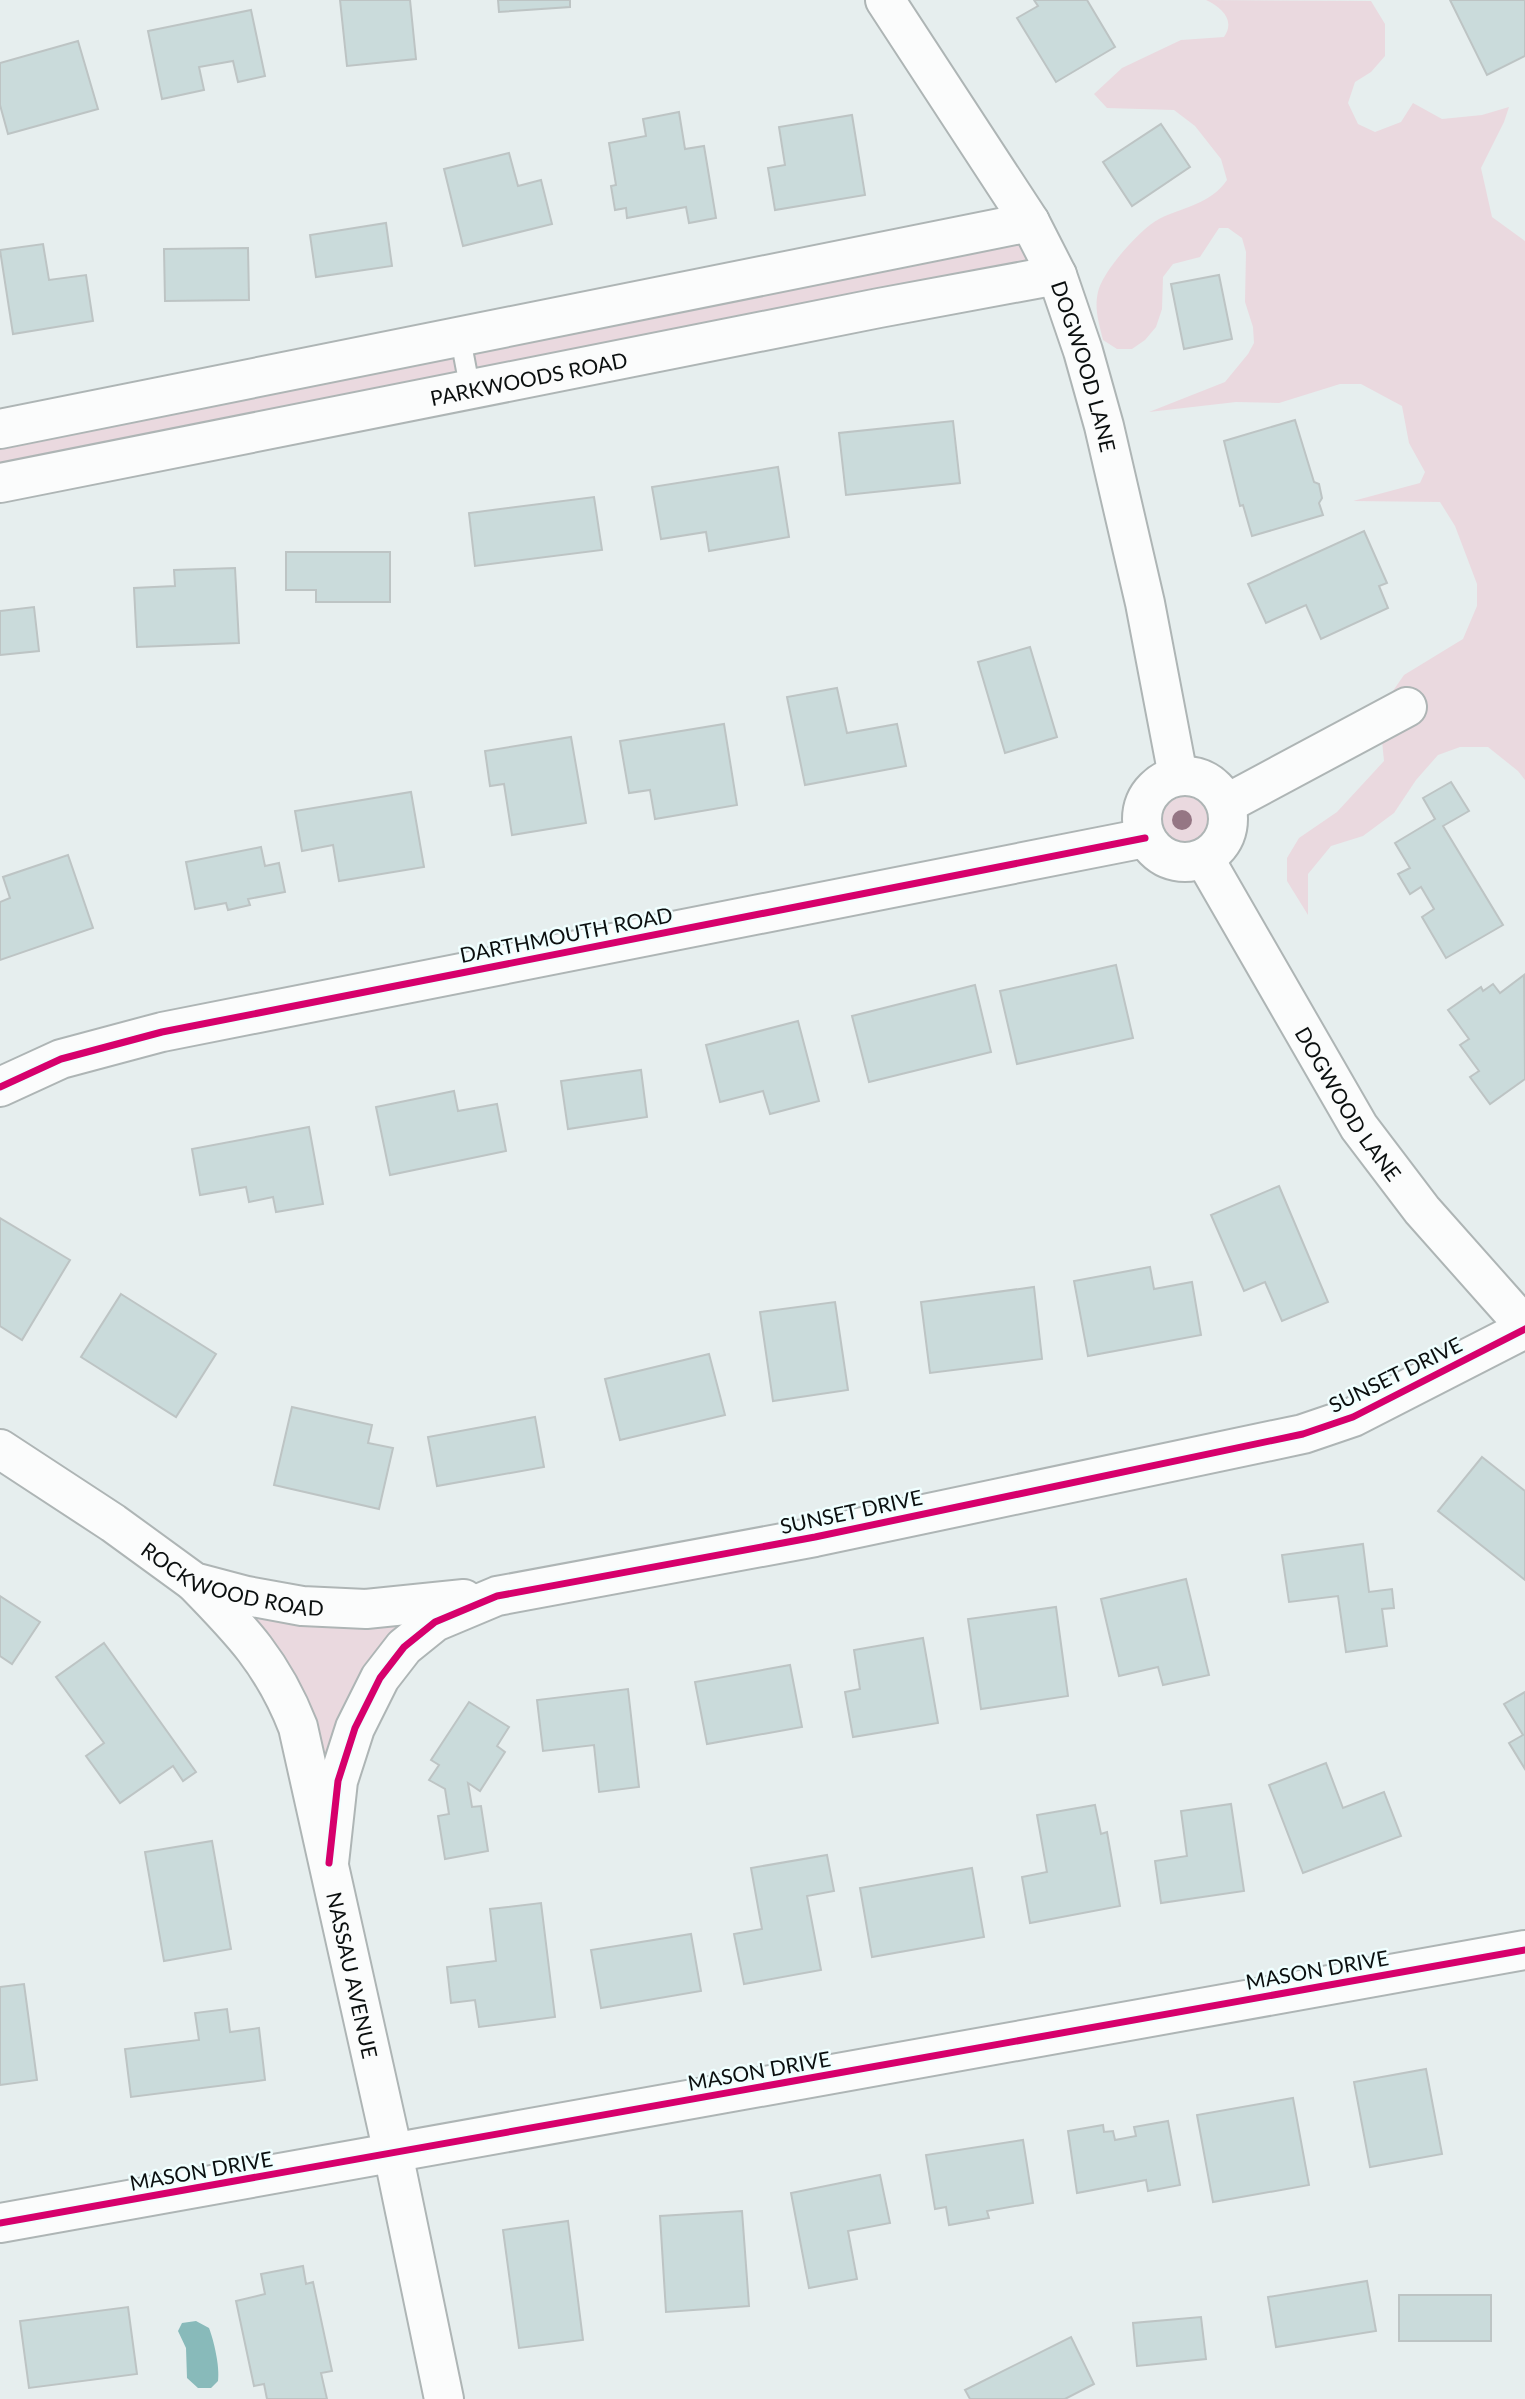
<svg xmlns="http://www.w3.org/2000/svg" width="1525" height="2399" font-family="Lato,sans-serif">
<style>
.green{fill:#ead9df}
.water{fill:#88baba}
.building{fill:#cadbdb;stroke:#bdc4c4;stroke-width:2}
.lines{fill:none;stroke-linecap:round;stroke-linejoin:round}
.service-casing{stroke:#aeb5b5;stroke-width:23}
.minor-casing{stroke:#aeb5b5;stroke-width:42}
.service{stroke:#fbfcfc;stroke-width:19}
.minor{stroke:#fbfcfc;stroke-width:38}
.cycleway-casing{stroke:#f0ffff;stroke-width:11}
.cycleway{stroke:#d6006c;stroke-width:7}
.tree{fill:#957684}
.labels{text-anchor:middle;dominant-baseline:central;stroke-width:5;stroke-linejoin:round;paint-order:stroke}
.street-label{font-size:21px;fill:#0b0f0f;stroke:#f0ffff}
</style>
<rect width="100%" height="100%" fill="#e6eeee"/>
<g class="green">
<path d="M1206,0L1371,1L1385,24V56L1371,72L1355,82L1348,103L1358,124L1375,132L1401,122L1413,103L1442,119L1482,115L1509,107L1504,122L1481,168L1492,217L1525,241V780L1518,771L1488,747H1460L1438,755L1416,780L1394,813L1363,836L1331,846L1308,874V915L1287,881V858L1299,838L1337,812L1384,761L1379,711L1404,675L1463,639L1477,606V584L1455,526L1440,502L1353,501L1420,483L1425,472L1409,443L1402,406L1361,384H1340L1279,403L1236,402L1149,412L1225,382L1248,354L1254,343L1253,327L1245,302L1246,252L1242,238L1228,228H1219L1200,257L1173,264L1163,277L1162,309L1156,327L1145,340L1132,349H1117L1103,340C1099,323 1094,309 1098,292C1102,272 1140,229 1159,219C1183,207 1211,204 1227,180L1221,159L1195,126L1174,110L1107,108L1094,94L1122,68L1181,40L1224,37C1236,20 1221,7 1206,0Z"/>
<path d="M1030,222L1057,275L0,484V429Z"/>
<circle cx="1185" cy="819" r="43"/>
<path d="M247,1596L435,1622L338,1781L244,1633Z"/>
</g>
<path class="water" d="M196,2321L209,2328C214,2341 220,2367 218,2381L211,2388H198L187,2378L186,2348L178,2331L182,2323Z"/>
<g class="building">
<path d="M340,0H410L416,59L347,66Z"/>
<path d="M498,0H570V7L499,12Z"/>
<path d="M1034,0H1087L1115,47L1056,82L1017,18L1038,6Z"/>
<path d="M1450,0H1525V56L1487,75Z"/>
<path d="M251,10L265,76L238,82L233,61L199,67L204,90L162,99L148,31Z"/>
<path d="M78,41L98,109L8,134L0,105V63Z"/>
<path d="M679,112L685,149L704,146L716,218L689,223L686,207L627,218L626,208L615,210L611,186L616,185L609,143L646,136L643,119Z"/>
<path d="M852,115L865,195L775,210L768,168L785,165L779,127Z"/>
<path d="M1161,124L1190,167L1132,206L1103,162Z"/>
<path d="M509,153L518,186L541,180L552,224L463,246L444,169Z"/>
<path d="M386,223L392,266L316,277L310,235Z"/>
<path d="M43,244L49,280L86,275L93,321L13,334L0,250Z"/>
<path d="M248,248L249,300L165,301L164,249Z"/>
<path d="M1219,275L1232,339L1184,349L1171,284Z"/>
<path d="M1295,420L1314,482L1319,484L1322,498L1319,503L1323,515L1252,536L1243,505L1240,506L1224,441Z"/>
<path d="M953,421L960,483L846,495L839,433Z"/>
<path d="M778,467L789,537L709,551L706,532L661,539L652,487Z"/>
<path d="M594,497L602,550L475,566L469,513Z"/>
<path d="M1364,531L1387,583L1379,586L1388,608L1321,639L1306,605L1266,623L1248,584Z"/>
<path d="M286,552H390V602H316V590H286Z"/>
<path d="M235,568L239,643L137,647L134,588L175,586L174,570Z"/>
<path d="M34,607L39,651L0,655V611Z"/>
<path d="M1030,647L1057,737L1005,753L978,662Z"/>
<path d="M837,688L847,733L897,724L906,766L805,785L787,697Z"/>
<path d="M724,724L737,805L655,819L650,790L629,793L620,741Z"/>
<path d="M571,737L586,823L512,835L504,784L490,786L485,751Z"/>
<path d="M1451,782L1469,811L1443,826L1503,925L1446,958L1422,917L1434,909L1421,887L1410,894L1398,874L1410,868L1395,843L1435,819L1423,798Z"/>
<path d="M411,792L424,867L339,881L333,845L302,851L295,811Z"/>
<path d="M261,847L265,866L279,863L285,892L248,899L250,905L228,910L226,903L195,909L186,862Z"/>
<path d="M68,855L93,928L0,960V902L10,898L3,877Z"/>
<path d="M1116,965L1133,1038L1017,1064L1000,991Z"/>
<path d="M1524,975L1525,1079L1490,1104L1470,1077L1479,1071L1460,1045L1469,1039L1448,1010L1481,987L1483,991L1493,984L1500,993Z"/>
<path d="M975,985L991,1052L869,1082L852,1016Z"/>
<path d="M798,1021L819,1101L770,1114L763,1091L720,1102L706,1045Z"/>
<path d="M641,1070L647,1117L568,1129L561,1081Z"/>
<path d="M454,1091L458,1111L497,1104L506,1151L390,1175L376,1107Z"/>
<path d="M309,1127L323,1204L276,1212L273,1197L249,1202L246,1187L200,1195L192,1149Z"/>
<path d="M1279,1186L1328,1302L1282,1321L1265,1282L1244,1291L1211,1215Z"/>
<path d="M0,1218L70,1260L22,1340L0,1326Z"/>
<path d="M1150,1267L1154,1289L1192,1282L1201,1335L1088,1356L1074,1281Z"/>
<path d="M1034,1287L1042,1359L930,1373L921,1302Z"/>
<path d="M121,1294L216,1354L176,1417L81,1357Z"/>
<path d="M835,1302L848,1390L773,1401L760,1312Z"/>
<path d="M709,1354L725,1415L620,1440L605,1379Z"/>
<path d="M292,1407L372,1425L368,1443L393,1448L379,1509L274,1485Z"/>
<path d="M535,1417L544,1467L437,1486L428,1437Z"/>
<path d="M1482,1457L1525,1491V1580L1438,1511Z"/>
<path d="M1363,1544L1369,1592L1392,1589L1394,1608L1382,1609L1387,1646L1346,1652L1338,1596L1289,1602L1282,1555Z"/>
<path d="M1186,1579L1209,1675L1163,1685L1158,1667L1119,1676L1101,1599Z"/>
<path d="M0,1596L40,1622L12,1664L0,1656Z"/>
<path d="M1056,1607L1068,1696L981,1709L968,1619Z"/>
<path d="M923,1638L938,1723L853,1737L845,1692L860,1689L854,1650Z"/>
<path d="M104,1643L196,1772L183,1781L173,1766L120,1803L86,1756L104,1743L56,1677Z"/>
<path d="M790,1665L802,1727L707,1744L695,1682Z"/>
<path d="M628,1689L639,1787L599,1792L594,1745L543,1751L537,1700Z"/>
<path d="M1525,1692V1769L1509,1743L1523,1735L1504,1704Z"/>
<path d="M469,1702L509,1727L497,1746L505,1752L480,1791L468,1783L472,1807L481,1806L488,1851L445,1859L438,1816L449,1814L445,1789L429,1780L439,1765L431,1760Z"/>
<path d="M1326,1763L1343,1808L1384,1792L1401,1836L1303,1873L1269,1785Z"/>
<path d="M1231,1804L1244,1891L1161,1903L1155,1861L1187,1856L1181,1811Z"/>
<path d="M1095,1805L1101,1834L1107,1832L1120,1906L1030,1923L1022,1877L1047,1872L1037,1815Z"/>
<path d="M212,1841L231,1949L164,1961L145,1852Z"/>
<path d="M827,1855L834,1891L807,1896L821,1970L744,1984L734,1934L762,1929L751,1868Z"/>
<path d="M972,1868L984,1937L872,1957L860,1888Z"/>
<path d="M541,1903L555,2017L479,2027L475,2000L451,2003L447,1967L496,1961L490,1909Z"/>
<path d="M691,1934L701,1991L601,2008L591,1950Z"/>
<path d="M24,1984L37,2080L0,2085V1987Z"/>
<path d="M227,2009L230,2032L259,2028L265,2080L131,2097L125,2049L199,2040L195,2013Z"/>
<path d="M1426,2069L1442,2154L1370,2167L1354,2082Z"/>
<path d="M1293,2098L1309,2185L1213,2202L1197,2115Z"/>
<path d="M1168,2121L1180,2185L1148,2191L1146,2180L1077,2193L1068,2131L1103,2125L1104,2132L1113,2131L1115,2140L1136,2136L1134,2127Z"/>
<path d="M1023,2140L1033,2203L987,2211L989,2218L949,2225L946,2207L935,2209L926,2155Z"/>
<path d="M880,2175L890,2223L848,2231L857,2279L809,2288L791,2193Z"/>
<path d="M742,2211L749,2306L666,2312L660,2216Z"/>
<path d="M568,2221L583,2340L519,2348L503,2230Z"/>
<path d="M303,2266L306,2284L313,2282L332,2371L321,2373L327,2399H267L264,2384L254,2386L236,2301L265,2294L261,2274Z"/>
<path d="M1367,2281L1376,2331L1276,2347L1268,2297Z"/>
<rect x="1399" y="2295" width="92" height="46"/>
<path d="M128,2307L137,2374L29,2388L20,2321Z"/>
<path d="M1201,2317L1206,2359L1137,2366L1133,2323Z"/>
<path d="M1071,2337L1094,2384L1065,2399H970L965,2390Z"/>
</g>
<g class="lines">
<g class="service-casing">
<path id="service" d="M460,336L470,389"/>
</g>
<g class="minor-casing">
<g id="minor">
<path id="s1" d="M885,0L1030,222L1057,275L1083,351L1104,426L1145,603L1178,776"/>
<path d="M0,429L1030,222"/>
<path id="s2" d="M0,483L879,308L1057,275"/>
<circle cx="1185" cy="819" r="43"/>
<path d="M1226,804L1407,707"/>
<path id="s3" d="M1204,858L1359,1127L1422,1210L1525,1326"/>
<path d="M0,1087L61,1059L162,1032L1145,838"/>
<path id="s4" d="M0,1449L113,1523L194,1582L247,1596L302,1606L366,1609L464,1599"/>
<path id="s5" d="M194,1582C242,1631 273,1663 298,1727L393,2153L444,2399"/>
<path d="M329,1863L338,1781L355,1728L380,1678L404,1647L435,1622L497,1596L815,1537L1303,1434L1353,1417L1525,1329"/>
<path d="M0,2223L1525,1950"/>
</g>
</g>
<use href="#service" class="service"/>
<use href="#minor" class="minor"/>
<g class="cycleway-casing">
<g id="cycleway">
<path d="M0,1087L61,1059L162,1032L1145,838"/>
<path d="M329,1863L338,1781L355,1728L380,1678L404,1647L435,1622L497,1596L815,1537L1303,1434L1353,1417L1525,1329"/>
<path d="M0,2223L1525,1950"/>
</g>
</g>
<use href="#cycleway" class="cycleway"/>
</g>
<circle class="tree" cx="1182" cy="820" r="10"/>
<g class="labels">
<g class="street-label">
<text stroke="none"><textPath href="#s1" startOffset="420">DOGWOOD LANE</textPath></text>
<text stroke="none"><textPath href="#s2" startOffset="539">PARKWOODS ROAD</textPath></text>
<text transform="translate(566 934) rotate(-11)">DARTHMOUTH ROAD</text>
<text stroke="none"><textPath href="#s3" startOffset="285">DOGWOOD LANE</textPath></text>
<text transform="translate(1395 1374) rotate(-26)">SUNSET DRIVE</text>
<text transform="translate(851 1511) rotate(-12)">SUNSET DRIVE</text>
<text stroke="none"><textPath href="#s4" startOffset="271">ROCKWOOD ROAD</textPath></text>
<text transform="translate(1317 1969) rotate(-10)">MASON DRIVE</text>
<text stroke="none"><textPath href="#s5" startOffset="434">NASSAU AVENUE</textPath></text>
<text transform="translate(759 2070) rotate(-10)">MASON DRIVE</text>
<text transform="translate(201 2170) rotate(-10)">MASON DRIVE</text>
</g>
</g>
</svg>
